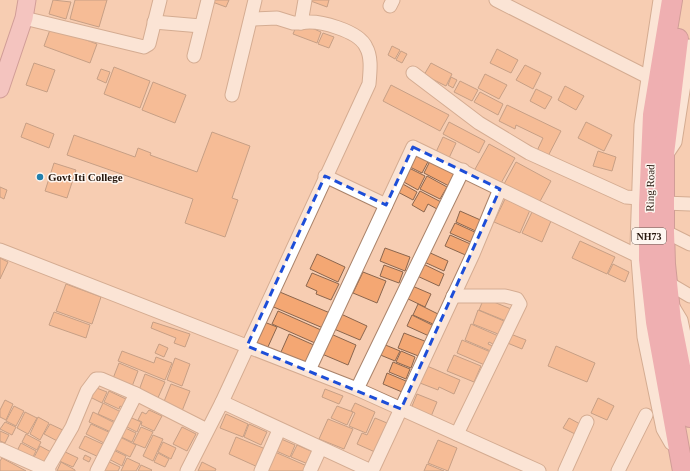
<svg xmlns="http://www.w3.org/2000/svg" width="690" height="471" font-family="'Times New Roman',serif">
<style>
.building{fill:#f4a773;stroke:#8b664e}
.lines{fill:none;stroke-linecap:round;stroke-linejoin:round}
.minor-casing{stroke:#aa836a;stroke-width:15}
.major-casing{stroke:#a26276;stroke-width:19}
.highway-casing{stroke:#a26276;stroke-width:22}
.minor{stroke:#fff;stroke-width:13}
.major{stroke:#efb9cf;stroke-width:17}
.highway{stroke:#e58baf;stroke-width:20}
.marked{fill:none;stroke:#1d4ed8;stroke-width:3;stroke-dasharray:8 5;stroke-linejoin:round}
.poi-dot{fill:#2280ad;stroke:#fef6f0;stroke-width:1.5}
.labels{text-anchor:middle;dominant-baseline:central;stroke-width:3;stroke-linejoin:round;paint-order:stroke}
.shield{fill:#fef6f0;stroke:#665950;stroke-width:1}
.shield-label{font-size:10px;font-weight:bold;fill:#25160c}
.poi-label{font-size:11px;font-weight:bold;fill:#25160c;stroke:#fef6f0;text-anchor:start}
.street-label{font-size:11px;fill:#25160c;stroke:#fef6f0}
</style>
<rect width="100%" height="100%" fill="#f7cdb2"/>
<g class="building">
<path d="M53,0L71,2L66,19L49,14Z"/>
<path d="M75,0H107L99,27L70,19Z"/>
<path d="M207,0H229L226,7Z"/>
<path d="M308,0H329L327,7Z"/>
<path d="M298,22L321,32L317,43L293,34Z"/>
<path d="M51,27L97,44L90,63L44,46Z"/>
<path d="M323,33L334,37L329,48L318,44Z"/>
<path d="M392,46L400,50L395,59L388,55Z"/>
<path d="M497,49L518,60L511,73L490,63Z"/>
<path d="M401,51L407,54L402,63L396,60Z"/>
<path d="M34,63L55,70L47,92L26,85Z"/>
<path d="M431,63L452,74L446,86L424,75Z"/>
<path d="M525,65L541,73L533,89L516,80Z"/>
<path d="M114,67L150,81L140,108L104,94Z"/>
<path d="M101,69L110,72L106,83L97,79Z"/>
<path d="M485,74L507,85L499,99L478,88Z"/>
<path d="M451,77L457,80L453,88L448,85Z"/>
<path d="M460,81L478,90L472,101L454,92Z"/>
<path d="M153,82L186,95L175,123L142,110Z"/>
<path d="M391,85L449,115L440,131L383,101Z"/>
<path d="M565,86L584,96L576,110L558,100Z"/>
<path d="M536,89L552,97L545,109L530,101Z"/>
<path d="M480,92L503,104L498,115L474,102Z"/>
<path d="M507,105L561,131L546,160L535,155L543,138L516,125L515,129L499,121Z"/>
<path d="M449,122L485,141L479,153L443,134Z"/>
<path d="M586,122L612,135L604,151L578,138Z"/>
<path d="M26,123L54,134L49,148L21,137Z"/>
<path d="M212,132L250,146L232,198L238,200L225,237L185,223L193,199L67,155L74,135L135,157L138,148L151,153L150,155L197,172Z"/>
<path d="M443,137L456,143L449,158L436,152Z"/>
<path d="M489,144L515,158L500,185L474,171Z"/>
<path d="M419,150L431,156L422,173L410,167Z"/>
<path d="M598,151L616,157L612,171L593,166Z"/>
<path d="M431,159L456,172L449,186L424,173Z"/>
<path d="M516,162L551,181L538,205L503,186Z"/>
<path d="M54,163L76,170L67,198L45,191Z"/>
<path d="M409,168L425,176L418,190L402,181Z"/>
<path d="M427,176L447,187L440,199L420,189Z"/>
<path d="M401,183L417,192L413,200L396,191Z"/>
<path d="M0,187L7,190L4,199L0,197Z"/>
<path d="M420,191L441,202L437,209L428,204L424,212L412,205Z"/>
<path d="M505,199L530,210L520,233L494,222Z"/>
<path d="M460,211L485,222L480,233L456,222Z"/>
<path d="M532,212L551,221L542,242L522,233Z"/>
<path d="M455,223L479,234L475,244L450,233Z"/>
<path d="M450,235L475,246L470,257L445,246Z"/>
<path d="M580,241L615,257L607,274L572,258Z"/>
<path d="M385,248L410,257L405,271L380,261Z"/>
<path d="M426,251L448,261L444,271L422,261Z"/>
<path d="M317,254L345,267L338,282L310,269Z"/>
<path d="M0,258L8,262L0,279Z"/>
<path d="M421,263L444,274L439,286L415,275Z"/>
<path d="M613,264L629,272L625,282L608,274Z"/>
<path d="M384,265L403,272L399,283L380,276Z"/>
<path d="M363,272L386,281L377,303L353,293Z"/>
<path d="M312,273L339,284L331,300L316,294L317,291L306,286Z"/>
<path d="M66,284L101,297L92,324L56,311Z"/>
<path d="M410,285L431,294L425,307L404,297Z"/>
<path d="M275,290L330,313L323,328L269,305Z"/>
<path d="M484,298L511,309L506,321L479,310Z"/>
<path d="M418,304L440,315L435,325L413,315Z"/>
<path d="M478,310L504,321L498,334L473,324Z"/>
<path d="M278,311L321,330L315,343L272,324Z"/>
<path d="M54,312L90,325L86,338L49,325Z"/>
<path d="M341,314L367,326L360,340L334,329Z"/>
<path d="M412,315L434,326L429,336L407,326Z"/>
<path d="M259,320L277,327L267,349L250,341Z"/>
<path d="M153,322L190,334L185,347L174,343L176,338L151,328Z"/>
<path d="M471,324L503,338L499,347L489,342L488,344L495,347L493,352L465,340Z"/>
<path d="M404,333L427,342L421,357L398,348Z"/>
<path d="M508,333L526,340L522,349L505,342Z"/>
<path d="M289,334L316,346L308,364L281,352Z"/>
<path d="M331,334L356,345L348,365L322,354Z"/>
<path d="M462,340L493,353L487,366L457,353Z"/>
<path d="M159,344L168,348L164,357L155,353Z"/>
<path d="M383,344L400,351L395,361L378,354Z"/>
<path d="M556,346L595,363L587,382L548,366Z"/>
<path d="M122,351L154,363L156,357L172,363L165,380L118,361Z"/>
<path d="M401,351L415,357L411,368L396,362Z"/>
<path d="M454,355L481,366L474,382L447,371Z"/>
<path d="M175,358L190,364L182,386L167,380Z"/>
<path d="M393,362L410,369L406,379L389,372Z"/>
<path d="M119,363L138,371L131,389L112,381Z"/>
<path d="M427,366L460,380L454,394L439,387L438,390L420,383Z"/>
<path d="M387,373L406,381L402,392L383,384Z"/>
<path d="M145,374L165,382L157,400L138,393Z"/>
<path d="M171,384L190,391L182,411L163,404Z"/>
<path d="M94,387L107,392L102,403L90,397Z"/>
<path d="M325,389L343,396L339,404L322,397Z"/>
<path d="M109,391L128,400L124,408L120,406L119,409L104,402Z"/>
<path d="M417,394L437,402L430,419L410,411Z"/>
<path d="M598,398L614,406L607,420L591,413Z"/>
<path d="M5,400L13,404L6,420L0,417V410Z"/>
<path d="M103,403L123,413L118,423L98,414Z"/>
<path d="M355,403L375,412L366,433L349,426L355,413L351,411Z"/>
<path d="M14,406L24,411L16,426L6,421Z"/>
<path d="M337,406L353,412L347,425L331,418Z"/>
<path d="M149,410L162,416L154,431L141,425L142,422L138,420L142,412L146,414Z"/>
<path d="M25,412L37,418L28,434L17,428Z"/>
<path d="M93,412L117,424L113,433L89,422Z"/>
<path d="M226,414L248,424L243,437L220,428Z"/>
<path d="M125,415L141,422L137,432L121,424Z"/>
<path d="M38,417L49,423L40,440L30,434Z"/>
<path d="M375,418L387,423L375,452L357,444L362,433L367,435Z"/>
<path d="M569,418L580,424L575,434L563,428Z"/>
<path d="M328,419L353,429L344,449L319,439Z"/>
<path d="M5,422L16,427L12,435L0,429Z"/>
<path d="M50,424L67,432L61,443L44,434Z"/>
<path d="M91,424L113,434L108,445L86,434Z"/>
<path d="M249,424L267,432L261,445L244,437Z"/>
<path d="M121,426L136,433L132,442L117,435Z"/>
<path d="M141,427L153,432L145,448L133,443Z"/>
<path d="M182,427L196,434L187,451L173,444Z"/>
<path d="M0,431L9,435L5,443L0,441Z"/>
<path d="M26,434L41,442L37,450L22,442Z"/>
<path d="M116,435L136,445L130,457L110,447Z"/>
<path d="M153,435L163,439L153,461L143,456Z"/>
<path d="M85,436L107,446L101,458L79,448Z"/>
<path d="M236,437L268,450L260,468L229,454Z"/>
<path d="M279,438L295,445L290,457L274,450Z"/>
<path d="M438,440L457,448L448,471L428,463Z"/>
<path d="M163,442L176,448L171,459L158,452Z"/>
<path d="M21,443L36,451L32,459L17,451Z"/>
<path d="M297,445L313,452L308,464L291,457Z"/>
<path d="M40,446L51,452L43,467L32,461Z"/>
<path d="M109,448L126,456L122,466L105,457Z"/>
<path d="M61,450L78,458L73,467L57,460Z"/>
<path d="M275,452L307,466L305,471H267Z"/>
<path d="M158,453L169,459L165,467L154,462Z"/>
<path d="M85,455L91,458L89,462L83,459Z"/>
<path d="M2,458L26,471H0V461Z"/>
<path d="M101,458L120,467L118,471H100Z"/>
<path d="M127,458L140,464L136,471H121Z"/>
<path d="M61,462L75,470V471H57Z"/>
<path d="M202,462L216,469L215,471H198Z"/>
<path d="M427,464L444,471H424Z"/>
<path d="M141,465L152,470L151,471H138Z"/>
</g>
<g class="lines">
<g class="minor-casing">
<g id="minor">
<path d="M496,0L648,77"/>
<path d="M660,0L641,125L637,245L644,337L663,429L671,443L679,448"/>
<path d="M390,6L393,0"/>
<path d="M24,18L144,47L149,44L160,0"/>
<path d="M251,19L277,18L293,23H301"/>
<path d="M154,22L201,26"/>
<path d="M194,56L208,0"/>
<path d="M413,73L479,123L529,153L626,197L639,198"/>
<path d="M232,95L255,0"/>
<path d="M669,151L675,142L690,46"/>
<path d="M325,176L386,205"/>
<path d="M664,203L690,204"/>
<path d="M664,231L690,244"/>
<path d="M0,250L357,389L539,471"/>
<path d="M668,283L690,296"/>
<path d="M453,296H505L517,299L520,304L457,434"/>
<path d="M672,305L681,320L690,362"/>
<path d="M309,370L413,147L638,256"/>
<path d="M357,389L463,170"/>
<path d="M222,402L371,471"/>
<path d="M0,449L49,471"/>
<path d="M47,470L72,427L87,391L96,379H101L136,394L207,430"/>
<path d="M97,471L136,394"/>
<path d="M187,471L222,402L369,84C370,72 372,57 366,47C359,31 318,19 301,23L305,0"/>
<path d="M261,471L279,430"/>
<path d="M310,471L320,449"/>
<path d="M372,471L473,254L500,189"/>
<path d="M565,471L587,422"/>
<path d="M618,471L646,415"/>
</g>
</g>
<g class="major-casing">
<path id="major" d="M0,89L24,18L27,0"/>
</g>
<g class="highway-casing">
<g id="highway">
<path d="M672,0L653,115L649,205V260L656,322L683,471"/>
<path d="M678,39L664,154V231L665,264L671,321L690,417"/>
</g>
</g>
<use href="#minor" class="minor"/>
<use href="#major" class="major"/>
<use href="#highway" class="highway"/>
</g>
<path d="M0 0H690V471H0ZM413,147L500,189L401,409L247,346L325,176L386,205Z" fill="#f7cdb2" fill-opacity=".55" fill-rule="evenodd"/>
<path class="marked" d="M413,147L500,189L401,409L247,346L325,176L386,205Z"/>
<circle class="poi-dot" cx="40" cy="177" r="4"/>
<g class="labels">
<rect class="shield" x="632" y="228" width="34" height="16" rx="3"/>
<g class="shield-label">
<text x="649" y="236">NH73</text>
</g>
<g class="poi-label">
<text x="48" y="177">Govt Iti College</text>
</g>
<g class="street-label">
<text transform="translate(650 188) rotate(-89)">Ring Road</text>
</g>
</g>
</svg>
